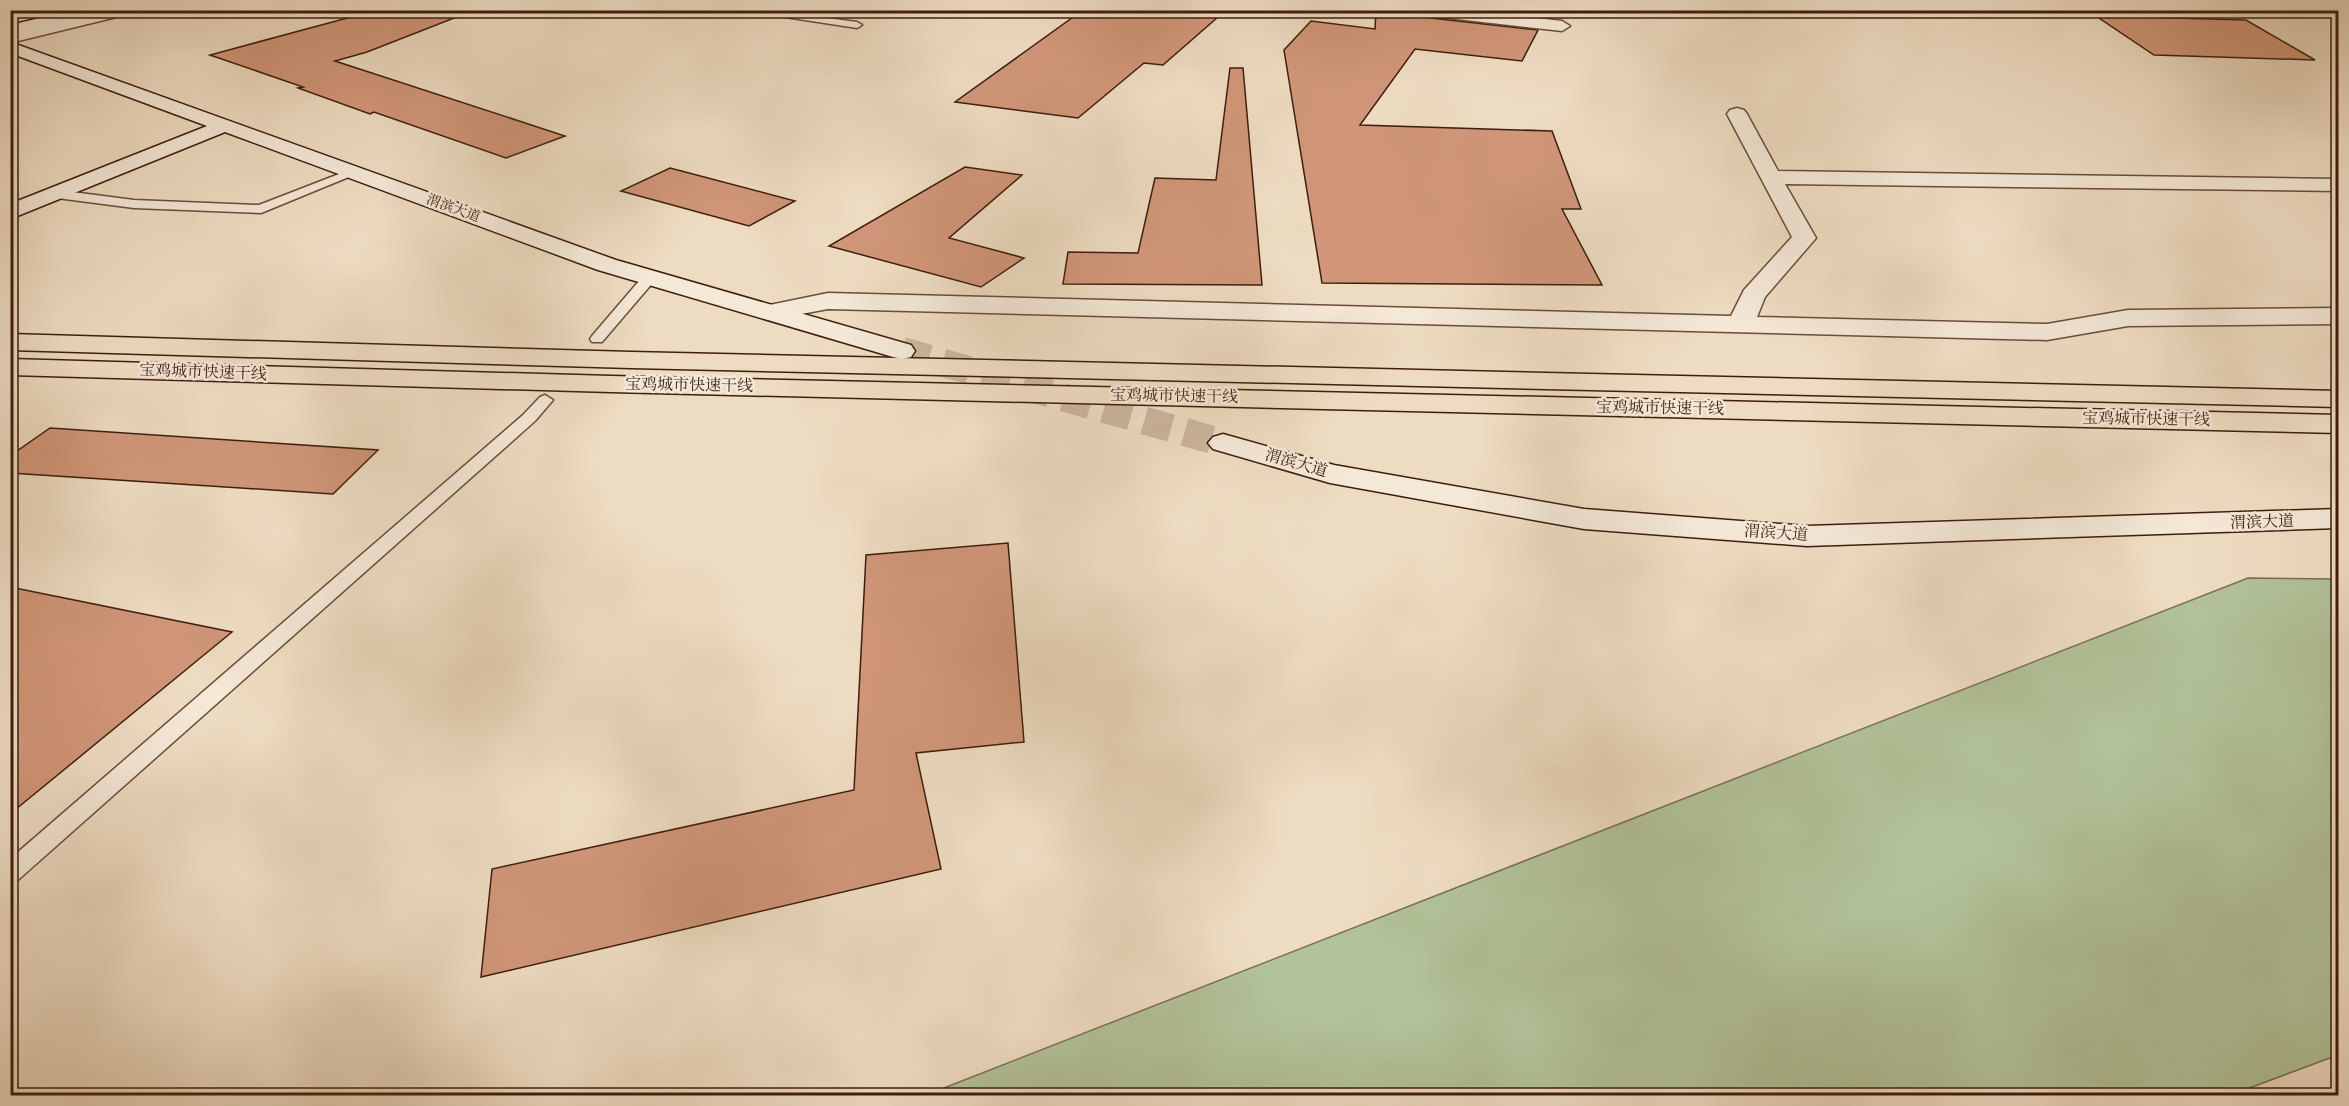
<svg xmlns="http://www.w3.org/2000/svg" width="2349" height="1106" font-family="Vollkorn,'Noto Serif SC',serif">
<style>
.green{fill:#b2c299;stroke:#787053;stroke-width:1.5}
.building{fill:#d19679;stroke:#3e1d0d;stroke-width:1.5}
.lines{fill:none;stroke-linecap:round;stroke-linejoin:round}
.secondary-tunnel{stroke:#cbb69e;stroke-width:28;stroke-dasharray:28 14;stroke-linecap:butt}
.lane-casing{stroke:#6a4d3a;stroke-width:3}
.street-casing{stroke:#6a4d3a;stroke-width:3}
.secondary-casing{stroke:#3e1d0d;stroke-width:3}
.highway-casing{stroke:#3e1d0d;stroke-width:3}
.lane{fill:#f4e8d7;fill-rule:evenodd}
.street{fill:#f4e8d7;fill-rule:evenodd}
.secondary{fill:#f4e8d7;fill-rule:evenodd}
.highway{fill:#eedcc2;fill-rule:evenodd}
.labels{text-anchor:middle;dominant-baseline:central;stroke-width:5;stroke-linejoin:round;paint-order:stroke}
.far-street-label{font-size:14px;fill:#3e1d0d;stroke:#f4e8d7}
.street-label{font-size:16px;fill:#3e1d0d;stroke:#f4e8d7}
</style>
<rect width="100%" height="100%" fill="#eedcc2"/>
<filter id="stains"><feTurbulence type="fractalNoise" baseFrequency=".00333" numOctaves="4"/><feColorMatrix values="0 0 0 0 .2 0 0 0 0 .09 0 0 0 0 .02 0 0 0 .5 -.17"/></filter>
<radialGradient id="worn" r=".72"><stop offset=".6" stop-color="#630" stop-opacity="0"/><stop offset="1" stop-color="#630" stop-opacity=".3"/></radialGradient>
<path class="green" d="M2248,578L2338,579V1055L2228,1096L926,1095Z"/>
<g class="building">
<path d="M377,10H467V13L367,52L335,61L565,136L506,158L374,112L370,114L298,88L303,87L210,55Z"/>
<path d="M1083,10H1226L1163,65L1144,63L1078,118L955,102Z"/>
<path d="M1376,10H1412L1422,17L1538,30L1522,61L1415,49L1360,125L1552,131L1581,209H1562L1602,285L1322,283L1284,50L1311,21L1375,29Z"/>
<path d="M2096,16L2246,20L2315,60L2154,55Z"/>
<path d="M1230,68H1243L1262,285L1063,284L1068,252L1138,253L1155,178L1216,180Z"/>
<path d="M965,167L1022,175L949,238L1024,258L981,287L829,246Z"/>
<path d="M670,168L795,201L749,226L621,191Z"/>
<path d="M50,428L378,450L333,494L10,473V456Z"/>
<path d="M1008,543L1024,742L916,753L941,869L481,977L492,869L854,790L866,555Z"/>
<path d="M10,587L232,632L10,814Z"/>
</g>
<g class="lines">
<path class="secondary-tunnel" d="M902,351L1223,443"/>
<g class="lane-casing">
<g id="lane">
<path d="M739,10H767L857,22L862,25L857,28Z"/>
<path d="M352,169L356,170V174L261,213L134,208L57,198L51,194L57,190L134,200L259,205Z"/>
<path d="M650,273L657,277L655,280L602,342H592L590,339L592,336L645,274Z"/>
<path d="M545,395L553,400L535,421L18,880L10,882V859L523,415L540,397Z"/>
</g>
</g>
<g class="street-casing">
<g id="street">
<path d="M104,10H135L133,13L10,43V33Z"/>
<path d="M1414,10H1469L1562,21L1570,26L1562,31L1422,15Z"/>
<path d="M1737,108L1744,110L1747,114L1778,171L2338,179V191L1785,184L1816,238L1765,297L1757,317L2047,324L2128,310L2338,308V324L2128,326L2047,340L828,309L769,320L760,317L756,312L760,307L828,293L1731,316L1744,290L1792,237L1727,114L1730,110Z"/>
</g>
</g>
<g class="secondary-casing">
<g id="secondary">
<path d="M75,10H107L105,13L10,35V25Z"/>
<path d="M10,42L616,260L911,345L915,351L911,357L902,359L893,357L598,270L225,132L10,219V204L207,126L10,53Z"/>
<path d="M1223,434L1334,465L1584,509L1807,526L2338,509V528L1807,546L1584,529L1330,483L1213,449L1208,443L1213,437Z"/>
</g>
</g>
<g class="highway-casing">
<g id="highway">
<path d="M10,334L631,352L2338,391V407L631,368L10,350Z"/>
<path d="M10,359L611,376L2338,415V433L611,392L10,375Z"/>
</g>
</g>
<use href="#lane" class="lane"/>
<use href="#street" class="street"/>
<use href="#secondary" class="secondary"/>
<use href="#highway" class="highway"/>
</g>
<g class="labels">
<g class="far-street-label">
<text transform="translate(453 209) rotate(20)">渭滨大道</text>
</g>
<g class="street-label">
<text transform="translate(203 373) rotate(2)">宝鸡城市快速干线</text>
<text transform="translate(689 386) rotate(1)">宝鸡城市快速干线</text>
<text transform="translate(1174 397) rotate(1)">宝鸡城市快速干线</text>
<text transform="translate(1660 409) rotate(1)">宝鸡城市快速干线</text>
<text transform="translate(2146 420) rotate(1)">宝鸡城市快速干线</text>
<text transform="translate(1296 464) rotate(16)">渭滨大道</text>
<text transform="translate(2262 523) rotate(-2)">渭滨大道</text>
<text transform="translate(1776 534) rotate(4)">渭滨大道</text>
</g>
</g>
<rect width="2349" height="1106" fill="none" stroke="#eedcc2" stroke-width="36"/>
<rect x="12" y="12" width="2325" height="1082" fill="none" stroke="#3e1d0d" stroke-width="3"/>
<rect x="18" y="18" width="2313" height="1070" fill="none" stroke="#3e1d0d" stroke-width="1.5"/>
<rect width="100%" height="100%" filter="url(#stains)"/>
<rect width="100%" height="100%" fill="url(#worn)"/>
</svg>
